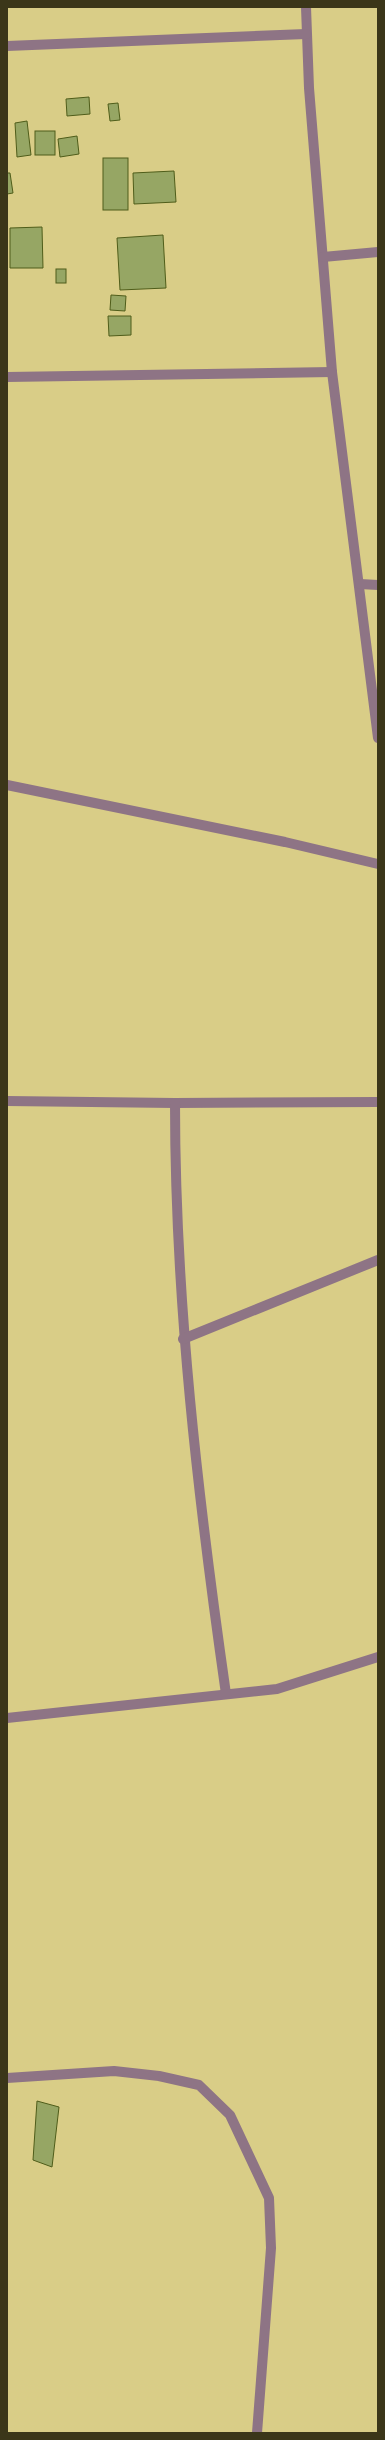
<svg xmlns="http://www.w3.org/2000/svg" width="385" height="2440" font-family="'Noto Serif',serif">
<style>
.building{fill:#96a664;stroke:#4f5d1a}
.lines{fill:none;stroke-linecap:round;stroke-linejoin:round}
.minor{stroke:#8e7485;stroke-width:10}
</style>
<rect width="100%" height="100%" fill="#d9cd87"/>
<g class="building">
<path d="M89,97L90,114L67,116L66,99Z"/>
<path d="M118,103L120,120L110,121L108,104Z"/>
<path d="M27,121L31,155L17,157L15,123Z"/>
<rect x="35" y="131" width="20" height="24"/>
<path d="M77,136L79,154L60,157L58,139Z"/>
<rect x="103" y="158" width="25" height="52"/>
<path d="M174,171L176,202L134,204L133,173Z"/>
<path d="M7,173H10L13,193L7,194Z"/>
<path d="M42,227L43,268H10V228Z"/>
<path d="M163,235L166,288L120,290L117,238Z"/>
<rect x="56" y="269" width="10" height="14"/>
<path d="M111,295L126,296L125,311L110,310Z"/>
<path d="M108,316H131V335L109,336Z"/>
<path d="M37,2101L59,2107L52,2167L33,2160Z"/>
</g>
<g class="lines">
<g class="minor">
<path d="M306,7L309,88L332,372L378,738"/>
<path d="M7,46L306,34"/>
<path d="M323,257L378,252"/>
<path d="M7,377L332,372"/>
<path d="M360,584L378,585"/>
<path d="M7,785L285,842L378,864"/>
<path d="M7,1101L175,1103L378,1102"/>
<path d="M175,1103C175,1301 198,1498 226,1694"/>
<path d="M183,1339L378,1260"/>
<path d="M7,1718L277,1689L378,1657"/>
<path d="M7,2078L114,2071L159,2076L199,2085L230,2115L269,2198L271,2248L257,2433"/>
</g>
</g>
<rect width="385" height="2440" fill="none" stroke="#3b3619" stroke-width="16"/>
</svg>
